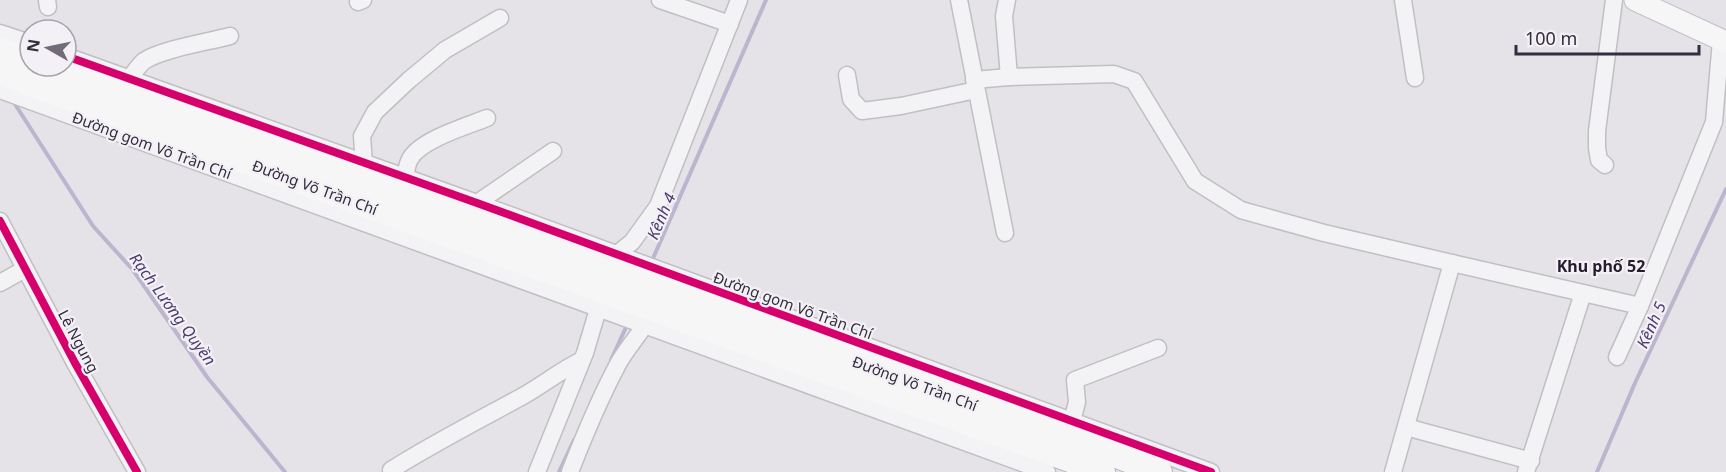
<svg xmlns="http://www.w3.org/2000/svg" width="1726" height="472" font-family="'Noto Sans',sans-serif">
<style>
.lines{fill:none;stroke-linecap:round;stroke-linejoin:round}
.stream{stroke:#bcb5cf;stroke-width:4}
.minor-casing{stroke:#c0bfc3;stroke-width:19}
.major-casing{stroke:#c2c0c5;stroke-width:23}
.highway-casing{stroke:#b8b6bc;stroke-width:26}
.minor{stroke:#f3f2f4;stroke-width:16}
.major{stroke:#f6f6f6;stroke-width:21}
.highway{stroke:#f6f6f6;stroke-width:24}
.cycleway-casing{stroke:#f3f1f6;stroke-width:11}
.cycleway{stroke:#d6006c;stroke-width:8}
.labels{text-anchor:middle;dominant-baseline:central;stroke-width:4.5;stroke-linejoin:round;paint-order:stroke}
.street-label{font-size:15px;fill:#342c3f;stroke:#f3f1f6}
.water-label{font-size:16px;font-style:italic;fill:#4c3b6e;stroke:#f3f1f6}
.neighbourhood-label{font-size:16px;font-weight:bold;fill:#261e30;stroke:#f3f1f6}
</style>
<rect width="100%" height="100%" fill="#e5e3e8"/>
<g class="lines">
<g class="stream">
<path d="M13,101L93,226L133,270L207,377L285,472"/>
<path d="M651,263L766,0"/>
<path d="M611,360L628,323"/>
<path d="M559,472L574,440"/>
<path d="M1597,472L1635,383L1726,189"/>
</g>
<g class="minor-casing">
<g id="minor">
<path d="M47,0L48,7"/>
<path d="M660,0L730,24"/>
<path d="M959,0L1005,233"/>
<path d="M1007,0L1004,16L1009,77"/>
<path d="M1403,0L1415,78"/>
<path d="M358,2L363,0"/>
<path d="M0,33L30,43"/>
<path d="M66,56L477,203L1211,472"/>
<path d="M847,75L851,99L862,111L901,106L976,90"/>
<path d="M129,79C134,73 138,66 144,61C162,49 208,42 230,36"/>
<path d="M974,80L1009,77L1114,74L1134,81L1195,181L1241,210L1324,233L1452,263"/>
<path d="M0,90L1047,472"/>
<path d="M364,164L362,136L375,112L409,80L445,50L500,18"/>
<path d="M1605,165L1599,160L1597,148V131L1614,0"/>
<path d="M405,178C406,172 407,164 410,159C420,140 467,126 487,118"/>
<path d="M477,203L553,151"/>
<path d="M0,221L75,363L137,472"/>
<path d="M611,259L632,242L658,206L739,0"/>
<path d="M0,283L25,269"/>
<path d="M1617,357L1640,306"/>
<path d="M1406,427L1531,461"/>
<path d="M1070,429L1077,402L1075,380L1158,348"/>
<path d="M391,470C434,443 479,420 523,396C544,384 561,370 582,360"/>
<path d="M537,472L585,353L601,299"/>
<path d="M570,472C584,436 599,400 617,366C626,348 641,334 650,316"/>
<path d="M1393,472L1452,263L1640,306L1714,122L1721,40"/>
<path d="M1526,472L1583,293"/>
</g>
</g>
<g class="major-casing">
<path id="major" d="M1635,0L1726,42"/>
</g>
<g class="highway-casing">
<g id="highway">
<path d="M0,50L30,60"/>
<path d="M46,66L619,275L671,292L1160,472"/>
<path d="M0,73L1103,472"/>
</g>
</g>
<use href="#minor" class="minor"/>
<use href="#major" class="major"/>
<use href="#highway" class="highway"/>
<g class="cycleway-casing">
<g id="cycleway">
<path d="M66,56L477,203L1211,472"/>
<path d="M0,221L75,363L137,472"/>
</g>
</g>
<use href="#cycleway" class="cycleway"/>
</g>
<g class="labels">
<g class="street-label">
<text transform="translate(152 145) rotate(20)">Đường gom Võ Trần Chí</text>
<text transform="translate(315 187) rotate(20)">Đường Võ Trần Chí</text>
<text transform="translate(793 305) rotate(20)">Đường gom Võ Trần Chí</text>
<text transform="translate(79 341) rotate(62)">Lê Ngung</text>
<text transform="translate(915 383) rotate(20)">Đường Võ Trần Chí</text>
</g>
<g class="water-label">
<text transform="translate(661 216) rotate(-67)">Kênh 4</text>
<text transform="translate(173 309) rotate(54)">Rạch Lương Quyền</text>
<text transform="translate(1651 325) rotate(-66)">Kênh 5</text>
</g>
<g class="neighbourhood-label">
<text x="1601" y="266">Khu phố 52</text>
</g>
</g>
<g transform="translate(48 48) rotate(279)"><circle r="28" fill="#f3f1f6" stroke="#a7a2ad" stroke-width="1.5"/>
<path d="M0-4.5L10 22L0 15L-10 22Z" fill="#726c7a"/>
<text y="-9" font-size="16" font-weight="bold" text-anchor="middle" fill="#342c3f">N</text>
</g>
<path d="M1516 45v9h183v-9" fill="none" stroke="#342c3f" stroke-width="3"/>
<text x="1525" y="45" font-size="18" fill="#342c3f" stroke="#f3f1f6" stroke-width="4.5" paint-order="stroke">100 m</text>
</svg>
